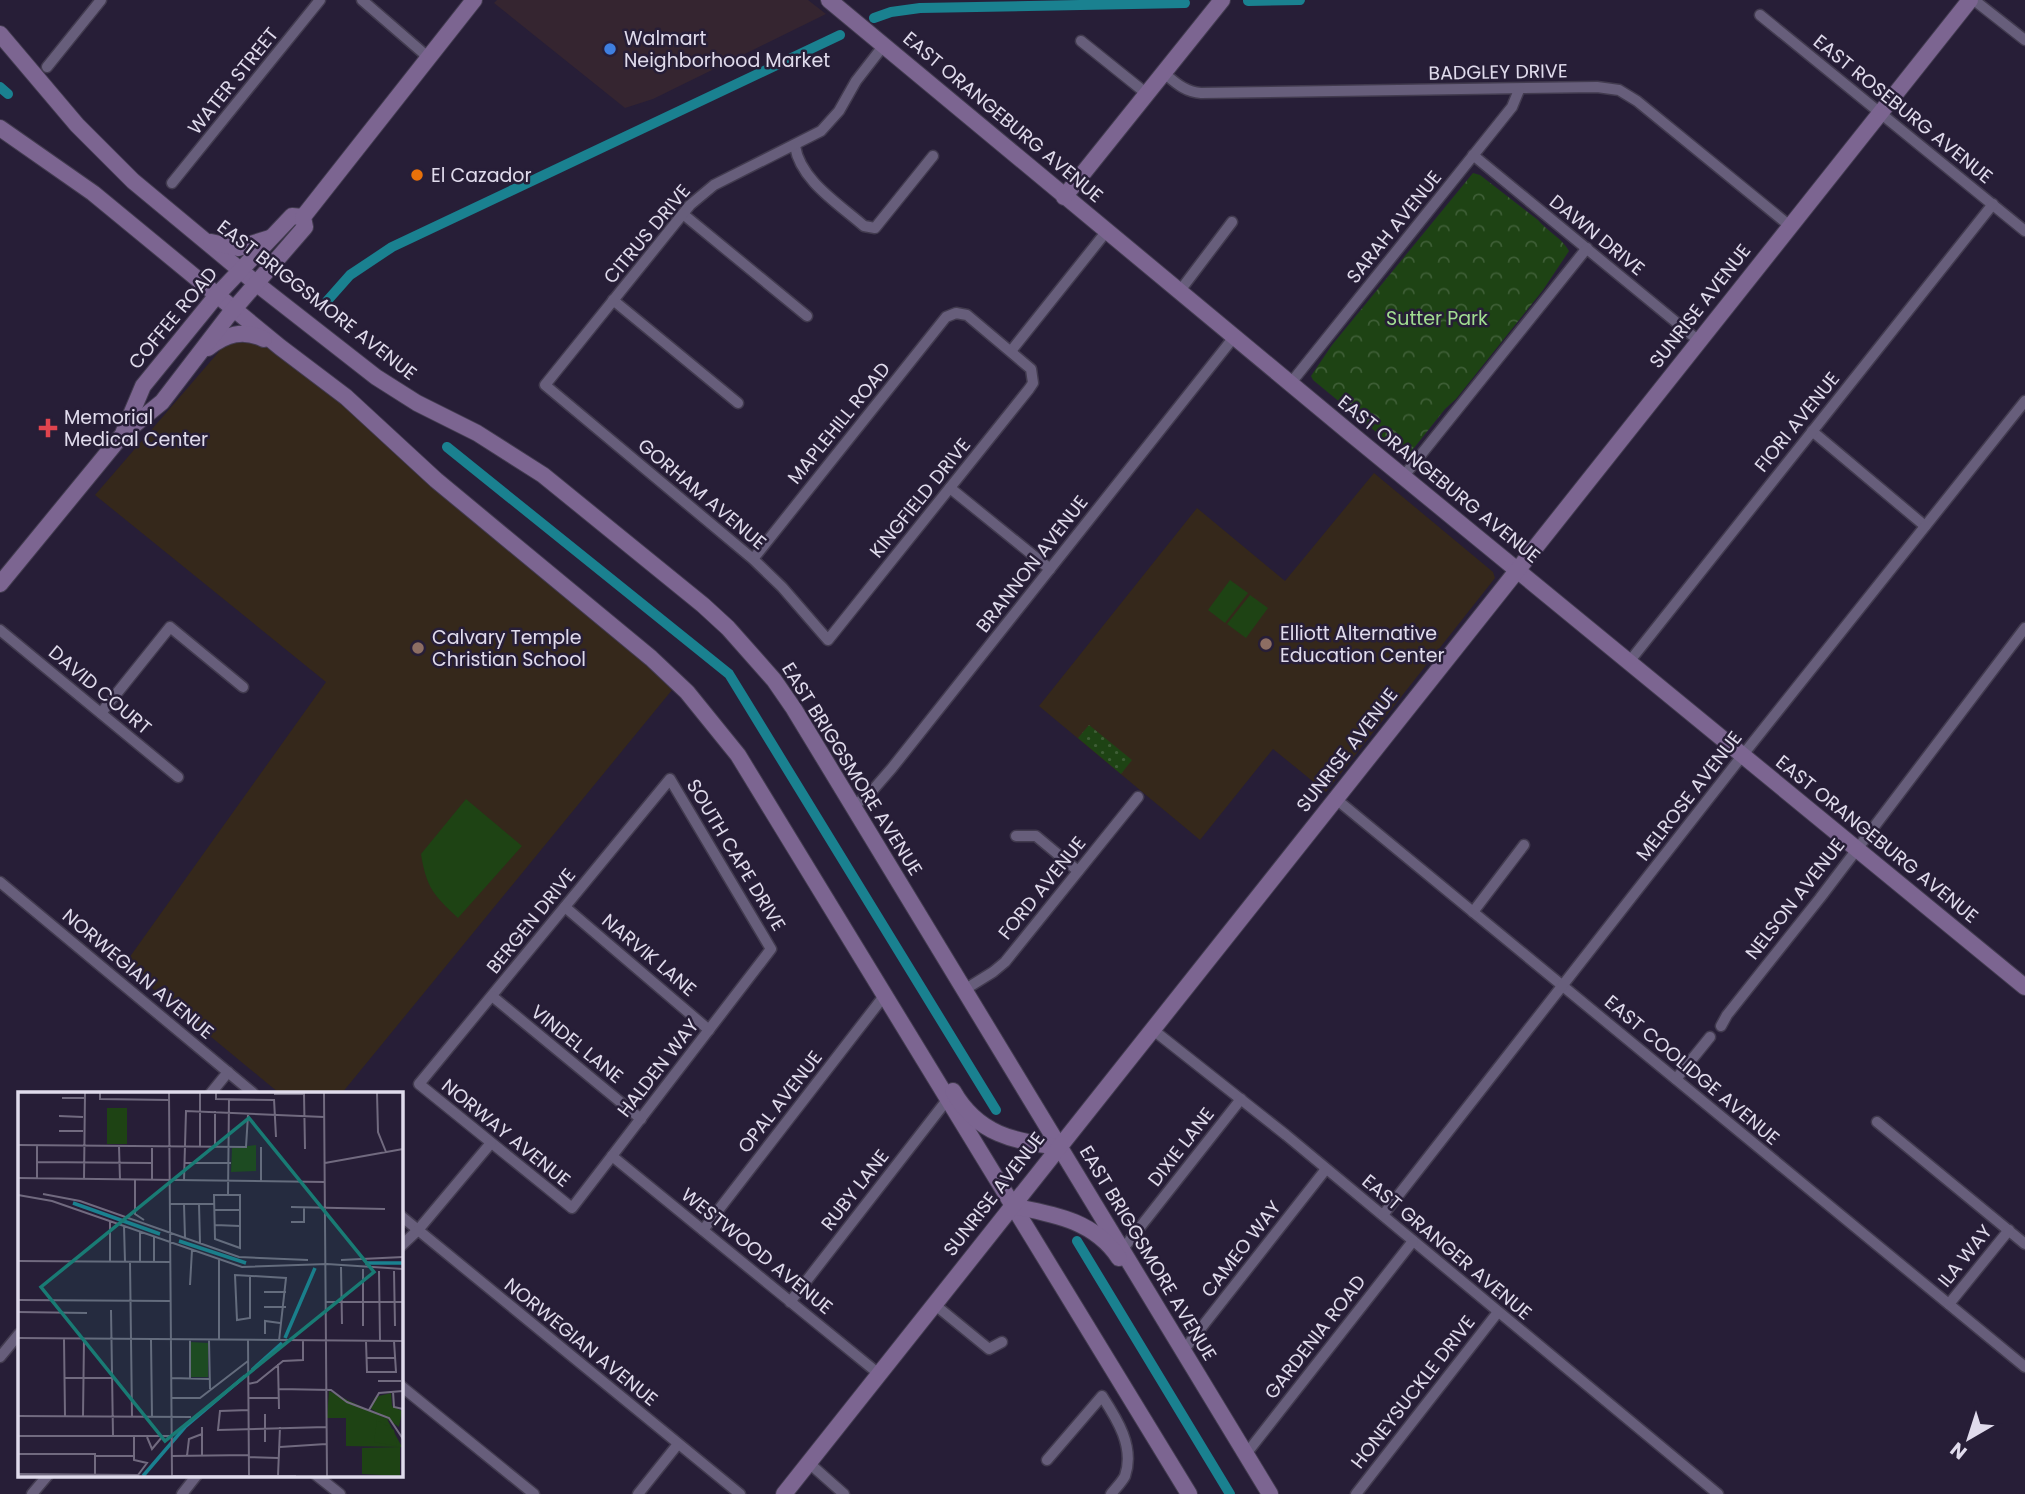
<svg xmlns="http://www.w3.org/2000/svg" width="2025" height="1494" font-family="Poppins,sans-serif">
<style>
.commercial{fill:#352530}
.education{fill:#35281b}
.grass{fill:url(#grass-dots)}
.park{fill:url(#park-crowns)}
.pitch{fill:#1e4314}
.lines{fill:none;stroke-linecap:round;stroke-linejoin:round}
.canal{stroke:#1a8190;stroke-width:10}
.street-casing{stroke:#423b4f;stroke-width:13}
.secondary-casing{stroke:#423b4f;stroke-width:18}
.street{stroke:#675e7b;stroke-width:10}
.secondary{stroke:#7c6591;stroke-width:16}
.shop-dot{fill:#3f7fe0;stroke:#271e37;stroke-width:2.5}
.food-dot{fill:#e8710a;stroke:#271e37;stroke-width:2.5}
.health-dot{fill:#e0444e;stroke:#271e37;stroke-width:2.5}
.education-dot{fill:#8d6e63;stroke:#271e37;stroke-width:2.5}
.labels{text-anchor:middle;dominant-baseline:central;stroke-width:5;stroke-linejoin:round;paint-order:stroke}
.poi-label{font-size:19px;fill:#e0dbec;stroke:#271e37;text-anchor:start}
.street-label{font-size:19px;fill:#e0dbec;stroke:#271e37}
.park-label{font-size:19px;fill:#a1dd91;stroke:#271e37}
.inset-river{fill:none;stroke:#1a8190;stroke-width:3.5}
.inset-road{fill:none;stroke:#716a7f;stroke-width:2}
.view{fill:#197b74;fill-opacity:0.15;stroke:#197b74;stroke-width:3.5}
.inset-edge{fill:none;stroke:#e0dbec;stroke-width:3.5}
</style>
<defs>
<pattern id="grass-dots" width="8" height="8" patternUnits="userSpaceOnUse" patternTransform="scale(1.75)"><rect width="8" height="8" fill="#1e4314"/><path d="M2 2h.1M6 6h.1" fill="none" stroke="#3e5e36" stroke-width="1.8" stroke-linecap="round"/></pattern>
<pattern id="park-crowns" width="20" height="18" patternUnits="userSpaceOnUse" patternTransform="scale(1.75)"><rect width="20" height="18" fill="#1e4314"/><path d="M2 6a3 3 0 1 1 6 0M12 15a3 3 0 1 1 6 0" fill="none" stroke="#3e5e36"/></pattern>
</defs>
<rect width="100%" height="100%" fill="#271e37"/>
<path class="commercial" d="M497,0H808L826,14L653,99L625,108L494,3Z"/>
<g class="education">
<path d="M257,336L390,441L540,573L563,596L637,655L672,690L342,1093H279L124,965L326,682L95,495L229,340Z"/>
<path d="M1374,473L1493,572L1495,578L1326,792L1273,749L1200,840L1039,706L1197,508L1285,581Z"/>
</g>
<path class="grass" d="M1089,725L1132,760L1121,774L1078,738Z"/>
<path class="park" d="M1473,173L1480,175L1538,220C1547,231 1563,239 1569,251L1543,290L1456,399L1445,409L1410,453L1404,455L1313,380L1311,376L1332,345Z"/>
<g class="pitch">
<path d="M1230,580L1248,593L1225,623L1208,610Z"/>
<path d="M1250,595L1268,608L1246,638L1227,624Z"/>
<path d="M466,799L522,846L458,918C434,896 426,887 421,854Z"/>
</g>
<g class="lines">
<g class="canal">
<path d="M1248,1L1300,0"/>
<path d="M874,18L891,12L920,8L1185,3"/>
<path d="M0,87L8,94"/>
<path d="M327,301L350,275L392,247L840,35"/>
<path d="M447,447L729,674L996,1110"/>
<path d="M1077,1241L1230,1494"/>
</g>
<g class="street-casing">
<g id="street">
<path d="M362,0L429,58"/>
<path d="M1974,0L2025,40"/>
<path d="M1760,15L2025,231"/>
<path d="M1081,41L1147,94"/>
<path d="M47,67L101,0"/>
<path d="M1164,73C1176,83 1185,92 1201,93L1597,87L1619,90L1637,101L1790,226"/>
<path d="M795,146C800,180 839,204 864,226L875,228L933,156"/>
<path d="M1473,155L1699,341"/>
<path d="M172,183L320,0"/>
<path d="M683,214L807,316"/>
<path d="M1179,292L1232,222"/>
<path d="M613,300L738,403"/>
<path d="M1011,351L1106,232"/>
<path d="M1290,384L1512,107L1519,90"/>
<path d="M1812,431L1925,526"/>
<path d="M1403,477L1587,248"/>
<path d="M950,488L1050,569"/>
<path d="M753,559L946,317L956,313L967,315L1031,369L1033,383L1029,389L828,640L782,587L753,559L545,385L690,205L714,185L821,131L839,111L856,81L884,45"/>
<path d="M0,630L178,777"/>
<path d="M1629,662L1993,204"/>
<path d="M101,713L170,627L243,687"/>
<path d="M670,779L771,949L572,1208L419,1084Z"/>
<path d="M1336,799L2025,1367"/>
<path d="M853,807L872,791L892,768L1234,337"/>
<path d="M1016,836H1036L1078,871"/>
<path d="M0,882L253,1093"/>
<path d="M565,907L709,1030"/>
<path d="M1473,912L1524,845"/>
<path d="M964,990L993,972L1005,962L1138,797"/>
<path d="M492,996L641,1119"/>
<path d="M1721,1026L1727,1015L1820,898L2025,628"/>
<path d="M1152,1029L1286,1135L1718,1494"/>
<path d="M1676,1079L1710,1037"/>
<path d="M211,1093L228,1072"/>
<path d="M1877,1122L2025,1244"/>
<path d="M612,1156L879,1374"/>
<path d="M1383,1215L1742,756L2025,401"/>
<path d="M401,1216L740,1494"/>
<path d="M703,1230L884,996"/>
<path d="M401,1246L418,1230L491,1143"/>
<path d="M1122,1250L1241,1099"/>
<path d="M790,1302L947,1100"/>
<path d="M934,1304L989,1349L1002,1342"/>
<path d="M1949,1304L2009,1230"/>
<path d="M1183,1351L1326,1169"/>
<path d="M0,1357L19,1334"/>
<path d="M401,1386L534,1494"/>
<path d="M1246,1454L1413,1241"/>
<path d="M1047,1460L1102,1396C1117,1419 1135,1447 1125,1476C1122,1482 1115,1489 1111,1494"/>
<path d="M809,1463L844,1494"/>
<path d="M316,1475L340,1494"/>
<path d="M32,1494L48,1475"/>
<path d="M182,1494L197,1475"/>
<path d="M638,1494L678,1444"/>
<path d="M1356,1494L1498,1312"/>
</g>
</g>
<g class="secondary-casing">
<g id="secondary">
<path d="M829,0L1350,433L2025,987"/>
<path d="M0,34L77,125L133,181L257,284L376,377L417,403L477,433L543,475L703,605L728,628L774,680L794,709L1270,1494"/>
<path d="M0,128L93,193L280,347L346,397L436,480L651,658L687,692L738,755L1189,1494"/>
<path d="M1064,197L1222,0"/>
<path d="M211,242L238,248L270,238"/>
<path d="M208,348C226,334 243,329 264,339"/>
<path d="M124,431L143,386L217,295L292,216L303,217"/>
<path d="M0,584L123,434L162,402L228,316L305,227L303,217L474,0"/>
<path d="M953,1091C978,1135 1014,1141 1059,1147"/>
<path d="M1012,1206C1052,1214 1094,1220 1119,1258"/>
<path d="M784,1494L1970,0"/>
</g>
</g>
<use href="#street" class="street"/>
<use href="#secondary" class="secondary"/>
</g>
<circle class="shop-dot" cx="610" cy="49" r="7"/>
<circle class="food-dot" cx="417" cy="175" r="7"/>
<path class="health-dot" d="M44.5 417.5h7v7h7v7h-7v7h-7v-7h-7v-7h7z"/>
<g class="education-dot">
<circle cx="1266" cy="644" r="7"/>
<circle cx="418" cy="648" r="7"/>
</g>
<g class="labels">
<g class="poi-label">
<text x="624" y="38">Walmart<tspan x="624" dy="22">Neighborhood Market</tspan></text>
<text x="431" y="175">El Cazador</text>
<text x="64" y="417">Memorial<tspan x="64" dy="22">Medical Center</tspan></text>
<text x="1280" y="633">Elliott Alternative<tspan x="1280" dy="22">Education Center</tspan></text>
<text x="432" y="637">Calvary Temple<tspan x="432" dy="22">Christian School</tspan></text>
</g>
<g class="street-label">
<text transform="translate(1498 72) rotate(-1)">BADGLEY DRIVE</text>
<text transform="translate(233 81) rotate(-51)">WATER STREET</text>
<text transform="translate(1903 109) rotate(39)">EAST ROSEBURG AVENUE</text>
<text transform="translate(1003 117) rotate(40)">EAST ORANGEBURG AVENUE</text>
<text transform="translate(1394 227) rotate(-51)">SARAH AVENUE</text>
<text transform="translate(647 234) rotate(-50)">CITRUS DRIVE</text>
<text transform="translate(1597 235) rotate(39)">DAWN DRIVE</text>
<text transform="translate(317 300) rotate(38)">EAST BRIGGSMORE AVENUE</text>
<text transform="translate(1700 306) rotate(-52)">SUNRISE AVENUE</text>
<text transform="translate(173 318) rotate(-50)">COFFEE ROAD</text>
<text transform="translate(1797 422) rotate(-51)">FIORI AVENUE</text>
<text transform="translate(839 423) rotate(-51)">MAPLEHILL ROAD</text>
<text transform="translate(1439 479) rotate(39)">EAST ORANGEBURG AVENUE</text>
<text transform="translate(702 494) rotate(40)">GORHAM AVENUE</text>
<text transform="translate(920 498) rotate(-51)">KINGFIELD DRIVE</text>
<text transform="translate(1032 564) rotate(-52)">BRANNON AVENUE</text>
<text transform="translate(100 690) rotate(40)">DAVID COURT</text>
<text transform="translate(1347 750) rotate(-52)">SUNRISE AVENUE</text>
<text transform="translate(852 769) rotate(58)">EAST BRIGGSMORE AVENUE</text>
<text transform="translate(1689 796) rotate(-52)">MELROSE AVENUE</text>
<text transform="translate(1877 839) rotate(39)">EAST ORANGEBURG AVENUE</text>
<text transform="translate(736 855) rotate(59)">SOUTH CAPE DRIVE</text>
<text transform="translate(1042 888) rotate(-51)">FORD AVENUE</text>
<text transform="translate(1795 899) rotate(-52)">NELSON AVENUE</text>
<text transform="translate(531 921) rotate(-51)">BERGEN DRIVE</text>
<text transform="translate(649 955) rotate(40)">NARVIK LANE</text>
<text transform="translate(138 974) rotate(40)">NORWEGIAN AVENUE</text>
<text transform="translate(577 1044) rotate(39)">VINDEL LANE</text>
<text transform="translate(658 1068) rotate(-52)">HALDEN WAY</text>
<text transform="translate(1692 1070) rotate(40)">EAST COOLIDGE AVENUE</text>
<text transform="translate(780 1102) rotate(-52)">OPAL AVENUE</text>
<text transform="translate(506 1133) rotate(39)">NORWAY AVENUE</text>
<text transform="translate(1181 1147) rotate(-52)">DIXIE LANE</text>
<text transform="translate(855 1190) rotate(-52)">RUBY LANE</text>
<text transform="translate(994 1194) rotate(-52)">SUNRISE AVENUE</text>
<text transform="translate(1447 1247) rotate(40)">EAST GRANGER AVENUE</text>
<text transform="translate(1241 1249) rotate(-52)">CAMEO WAY</text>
<text transform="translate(757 1251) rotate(39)">WESTWOOD AVENUE</text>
<text transform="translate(1148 1253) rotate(59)">EAST BRIGGSMORE AVENUE</text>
<text transform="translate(1965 1256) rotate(-51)">ILA WAY</text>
<text transform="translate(1315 1337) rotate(-52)">GARDENIA ROAD</text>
<text transform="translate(581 1342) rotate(39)">NORWEGIAN AVENUE</text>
<text transform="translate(1413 1392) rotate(-52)">HONEYSUCKLE DRIVE</text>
</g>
<g class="park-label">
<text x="1437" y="318">Sutter Park</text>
</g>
</g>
<g transform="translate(18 1092)">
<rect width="385" height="385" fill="#271e37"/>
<path d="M89,16H109V52H89ZM238,53V79L213,80L214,56ZM173,250L190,251V285H173ZM311,299L369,327L384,355L328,354V326H309ZM373,301L374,314L384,319L381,335L352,316L357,305Z" fill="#1e4314"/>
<path d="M359,328L376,338L379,354L356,350ZM382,355V384L344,382V356Z" fill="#1e4314"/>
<path class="inset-river" d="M55,111L142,142M161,149L228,171M347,171H385M267,246L297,176M234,278L264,251M125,384L167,335L227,284"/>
<path class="inset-road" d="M82,1V7L151,8M151,1L154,384M182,1V54M198,1V7L256,8M306,1L309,384M359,1L360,40L368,60M256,2H286L287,57M44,6H67M256,7L258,45M197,19V55M41,24L65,25M41,39H65M0,53L228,55L230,23M19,53V87M101,54L102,88M134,54V88M243,55V89M19,70L134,71M166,71H213M307,71L385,57M0,86L307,90M66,87L67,1M117,88V122L126,128M166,88L168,19L306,25M25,102L62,109L221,165L290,168M0,103L34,109L224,175L309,172L385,177M196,103H222V156L197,147ZM210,103L211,7M151,112H197M166,112L167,146M181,112L182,151M273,115L367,117M197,118H222M92,129V170M273,130H286V115M197,133L222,134M106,134L107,170M122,140V170M136,145V170M323,168L385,165M0,169L152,170M112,170L114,325M323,175L324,232M361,179L362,249M376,179L377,234M232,185V226L219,228L217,183L268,186L261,249M172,193L174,158M246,200H268M0,208L152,209M307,210H385M246,215H268M93,218L95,344M0,220L69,221M345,234V177M247,242V229L262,231M0,246L385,249M46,247L47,324M133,248L134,325M172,248V287M191,248L192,297M201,248V168M230,248L231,384M348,249L349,280H378L376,249M349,266H378M260,272L261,317M46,286H95M153,286L191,287M360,289H383M230,292L239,290L265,269L285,268V249M261,297L313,298L329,310L371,326L385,347M375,299L376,315L385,317M153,306H182L230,269M231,306H261M231,318L202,319L200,338L308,335M351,318L361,301L385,299M0,324L173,325M65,324L66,247M184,335V364M0,344H153M129,345L134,357L144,345M247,350V322M262,355L308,352M0,362H77V383M77,364H116M154,364L231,363M169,364L171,347L184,342M231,365L260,366M0,382L120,383L129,371L116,368V344M154,384H278M260,384L262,335"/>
<path class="view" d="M231,26L356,180L147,349L23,195Z"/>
<rect width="385" height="385" class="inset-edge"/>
</g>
<g transform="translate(1969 1438) rotate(219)" stroke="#271e37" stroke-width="5" paint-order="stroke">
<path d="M0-5L12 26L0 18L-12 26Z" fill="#e0dbec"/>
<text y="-10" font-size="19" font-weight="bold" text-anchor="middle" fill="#e0dbec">N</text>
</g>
</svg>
